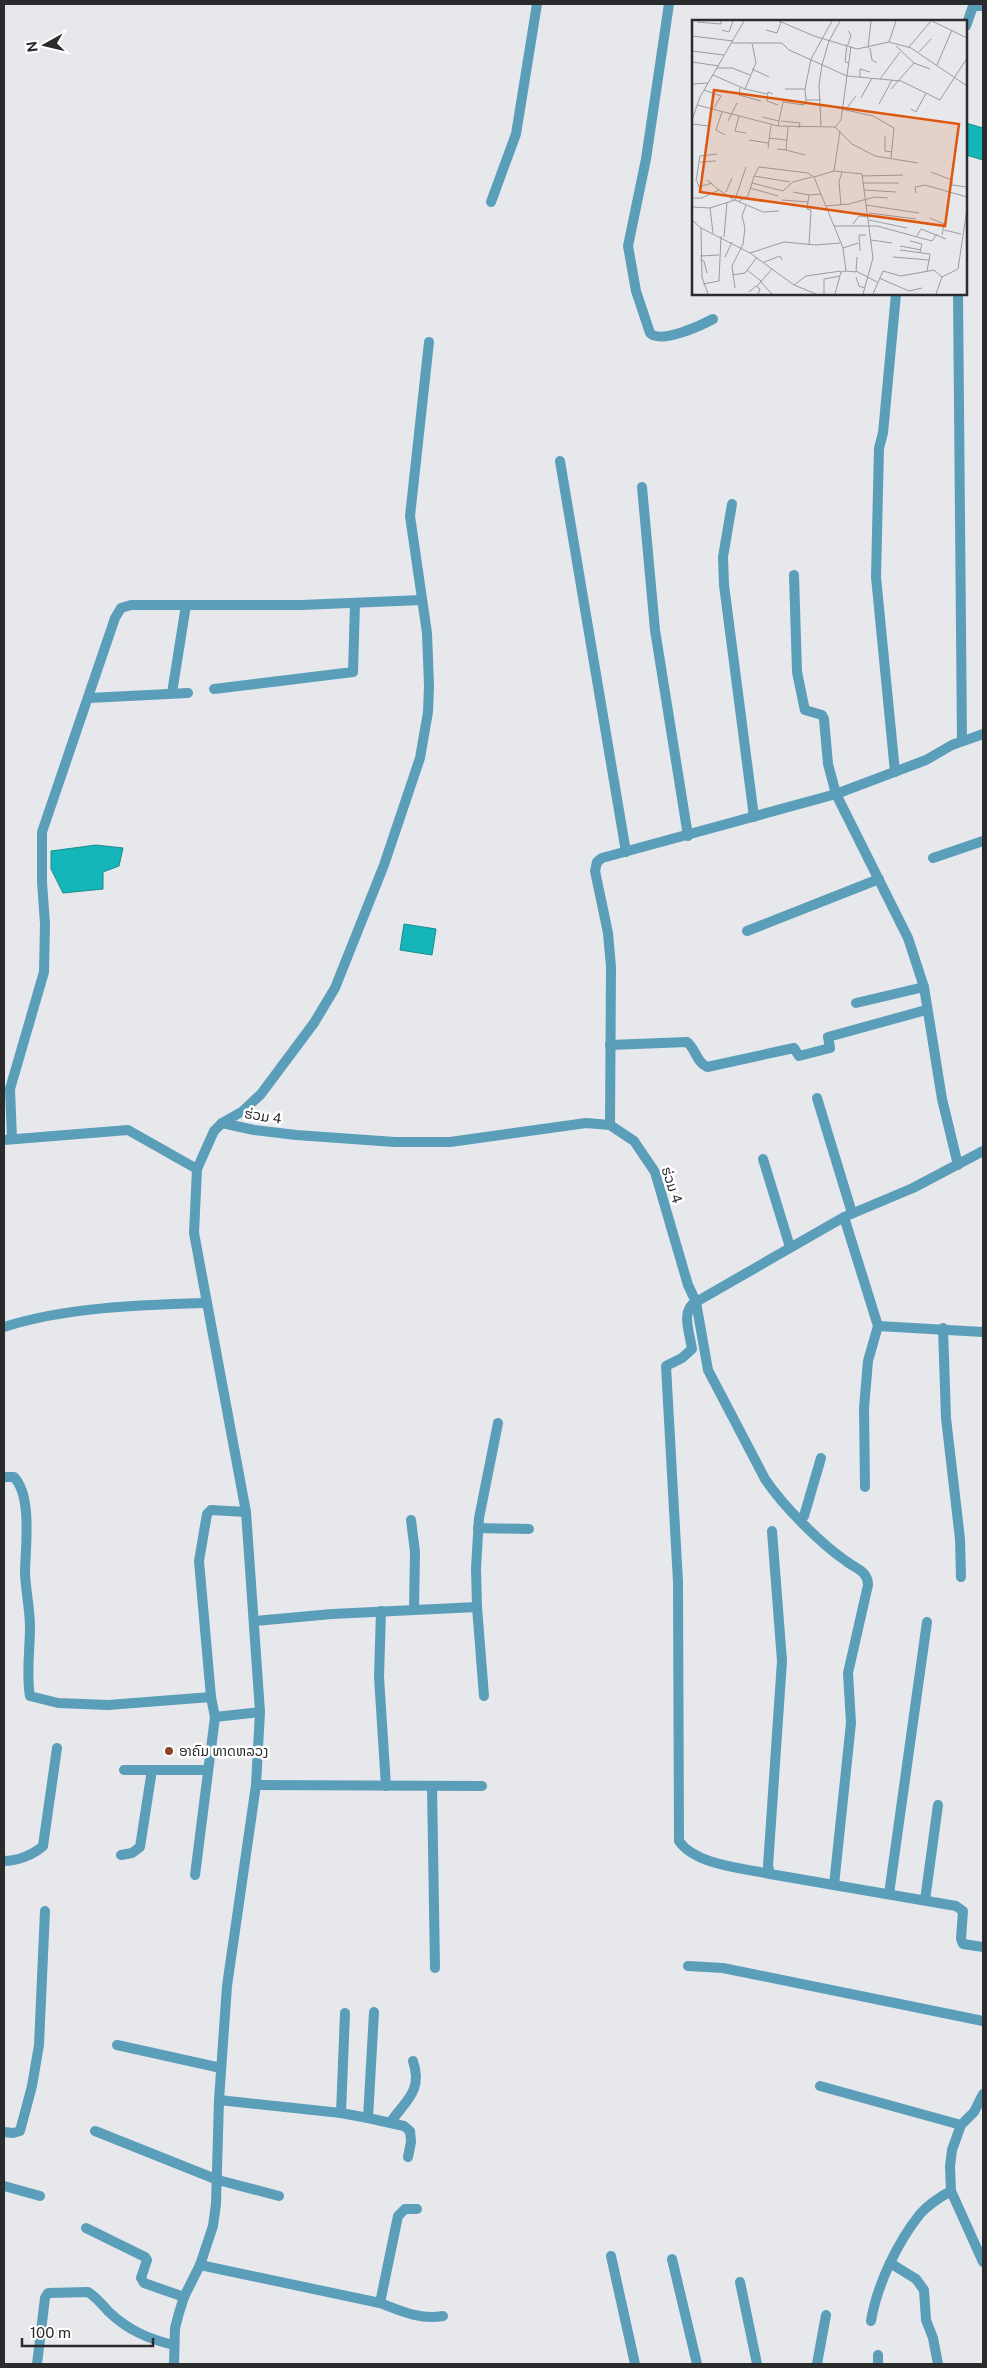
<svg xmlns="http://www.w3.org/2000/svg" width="987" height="2368" font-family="'Public Sans','Noto Sans Lao',sans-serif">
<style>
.water{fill:#14b6b9;stroke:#1b8c8f}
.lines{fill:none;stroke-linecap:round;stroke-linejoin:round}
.minor{stroke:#5b9eba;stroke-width:10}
.poi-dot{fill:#8c4423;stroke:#fff;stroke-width:2}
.labels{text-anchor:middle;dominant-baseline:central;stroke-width:5;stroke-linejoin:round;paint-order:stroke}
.street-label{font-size:14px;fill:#2a2b2c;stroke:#fff}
.poi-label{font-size:14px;fill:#2a2b2c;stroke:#fff;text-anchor:start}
.inset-road{fill:none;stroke:#9b9c9f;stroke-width:1}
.view{fill:#de570e;fill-opacity:0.15;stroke:#de570e;stroke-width:2.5}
.inset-edge{fill:none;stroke:#2a2b2c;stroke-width:2.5}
</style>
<rect width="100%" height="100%" fill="#e6e8eb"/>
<g class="water">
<path d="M966,123L983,128V160L966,155Z"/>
<path d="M96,845L123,848L119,866L103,872V889L63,893L51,869V851Z"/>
<path d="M404,924L436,929L432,955L400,950Z"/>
</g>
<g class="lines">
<g class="minor">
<path d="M669,4L646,159L628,246L636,291L650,333C661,344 700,326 713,319"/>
<path d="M966,26L973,6H983"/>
<path d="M491,202L516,134L537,4"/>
<path d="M958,294L962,741"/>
<path d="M560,461L626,852"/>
<path d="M642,487L655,630L688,836"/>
<path d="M732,504L723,557L724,585L754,817"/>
<path d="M794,575L797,672L804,706L805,710L822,715L824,719L828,764L836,794L908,938L924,987L942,1099L958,1165"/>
<path d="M214,689L353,672L355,603"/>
<path d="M172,693L186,605"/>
<path d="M89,698L188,693"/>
<path d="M895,772L876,577L879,448L883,433L896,294"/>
<path d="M933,858L983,841"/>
<path d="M747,931L879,879"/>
<path d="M856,1003L924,987"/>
<path d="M610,1045L687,1042C696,1049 696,1062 707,1067L794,1048L799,1056L830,1048L828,1037L926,1010"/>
<path d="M817,1098L852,1213"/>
<path d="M222,1123L254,1130L296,1135L395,1142H450L586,1123L610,1125L634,1141L655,1172L688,1285L696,1302L844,1217L913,1188L983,1151"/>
<path d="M610,1125L611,967L608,933L595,871L597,862L602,858L836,794L926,760L952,745L983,734"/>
<path d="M12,1139L10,1089L44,972L45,924L42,882V832L115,618L121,608L131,605H301L422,600"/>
<path d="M4,1140L128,1130L197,1169"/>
<path d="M763,1159L790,1247"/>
<path d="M844,1217L878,1326L868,1361L864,1408L865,1487"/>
<path d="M878,1326L983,1332"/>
<path d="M4,1327C66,1307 141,1305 207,1303"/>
<path d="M943,1328L946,1418L960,1539L961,1577"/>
<path d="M4,1477H14C33,1497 25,1549 25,1574C26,1592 30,1610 30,1627C30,1649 26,1675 30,1696L58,1703L108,1705L211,1697L215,1717L195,1875"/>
<path d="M799,1519L804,1516L821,1458"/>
<path d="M411,1520L415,1552L414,1610"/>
<path d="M478,1528L529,1529"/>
<path d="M772,1531L782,1661L768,1866L770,1874L956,1906L963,1911L961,1939L963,1944L983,1947"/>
<path d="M477,1607L476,1568L479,1518L498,1423"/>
<path d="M381,1611L379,1677L386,1786"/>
<path d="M255,1621L332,1614L477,1607L484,1696"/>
<path d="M211,1697L199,1561L207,1514L211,1510L246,1512"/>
<path d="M215,1717L260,1712"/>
<path d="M124,1770H208"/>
<path d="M256,1785L482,1786"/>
<path d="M432,1786L435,1968"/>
<path d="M121,1855L132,1853L140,1847L152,1770"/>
<path d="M4,1861C17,1861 33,1855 43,1846L57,1748"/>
<path d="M770,1874C743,1868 695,1865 679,1841L678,1582L666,1366L682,1358L692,1349C690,1334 680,1310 696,1302L708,1370L765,1479C783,1506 820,1543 846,1561C856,1569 868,1571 868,1585L848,1673L851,1723L834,1885"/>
<path d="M889,1894L927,1622"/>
<path d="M925,1900L938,1805"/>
<path d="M688,1966L723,1968L983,2021"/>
<path d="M117,2045L221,2068"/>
<path d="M820,2086L961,2125"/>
<path d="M983,2094L974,2112L961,2125L952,2150L950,2166L951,2191L983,2262"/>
<path d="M219,2100L341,2113L368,2118L374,2012"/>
<path d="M341,2113L345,2013"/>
<path d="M368,2118L404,2126L410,2131L411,2142L408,2157"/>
<path d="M390,2123C406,2100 423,2091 413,2061"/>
<path d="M95,2131L218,2180L279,2196"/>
<path d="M4,2132L13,2133L20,2131L32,2086L39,2045L45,1911"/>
<path d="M4,2186L40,2196"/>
<path d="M86,2228L145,2257L147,2260L141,2278L144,2283L184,2297"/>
<path d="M611,2256L635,2364"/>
<path d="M672,2259L697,2364"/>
<path d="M890,2263L916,2279L924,2290L926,2320L933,2338L938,2364"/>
<path d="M200,2265L380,2303L398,2216L405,2209H417"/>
<path d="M740,2282L757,2364"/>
<path d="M380,2303C401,2311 420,2320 443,2316"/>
<path d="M871,2321C877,2285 897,2243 920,2214C929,2204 940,2197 951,2191"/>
<path d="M878,2355V2364"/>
<path d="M37,2364L45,2298L48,2293L88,2292C96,2297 102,2304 108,2311C128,2330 148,2339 174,2345"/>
<path d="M174,2364L175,2328L179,2313L184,2297L200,2265L213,2226L216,2204L219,2100L227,1986L256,1785L260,1712L246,1512L194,1233L197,1169L214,1131L222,1123L243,1111L261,1094L314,1023L335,988L384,865L420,758L428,712L429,686L427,633L410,516L429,342"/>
<path d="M817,2364L826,2315"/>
</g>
</g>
<circle class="poi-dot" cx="169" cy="1751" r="5"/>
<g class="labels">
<g class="street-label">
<text transform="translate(263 1116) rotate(9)">ຮ່ວມ 4</text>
<text transform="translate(672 1185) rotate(71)">ຮ່ວມ 4</text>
</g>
<g class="poi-label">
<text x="179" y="1751">ອາຄົມ ທາດຫລວງ</text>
</g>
</g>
<g transform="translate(692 20)">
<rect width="275" height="275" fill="#e6e8eb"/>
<path class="inset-road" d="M87,1L122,16L165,29L197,22L219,28L275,66M240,1L275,18M5,2L29,4V1M30,10L37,12L41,1M74,10L85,13L89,2M0,16L41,21M197,22L204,1M40,23H90L97,30L155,56L209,61L248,80L275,38M155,24L153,42L157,43M156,25L159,15L156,11M204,26L222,43L238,49M217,27L239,1M176,28L179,1M178,28L180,40L185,43M0,31L32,35M227,32L239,19M0,42L27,46M245,45L260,10M25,48H40L58,55M60,49L77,57M21,55L53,69L75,74M168,57V49L178,52M188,59L208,32M0,64L16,63M48,68L47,75L69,81M53,69L64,43L60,23M93,69H113M199,69L222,43M12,70L29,76L22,88M81,74L76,72L75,81L86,85M169,78L180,58M114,80L113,69L119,39L140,1M187,84L200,60M5,85L86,106L143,107L160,124L183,136L226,143M149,89L181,96L202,108L199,139M154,89L164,76M219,89L224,92L234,73M30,92L24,110L33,115M47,96L43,111L54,113M70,97L87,101M0,100L8,77L52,1M36,101L45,83M89,101L108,103L107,108M0,104L17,106M86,106L91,82L112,85L114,80H129M129,106L127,65L130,45L137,21L148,1M143,107L149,100L159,26M193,116V131L200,132M77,118L95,120M57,120L76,123M76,128L79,105M85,129L94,130L96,107M94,130L113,135M8,142L24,141M142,151L170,154L181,238L171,274M239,152L260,160V165L275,167M62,156L67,147L116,153L122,157M170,156L211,155M15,160L27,170M4,161L8,136L25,134M5,161L7,167L20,163M60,163L91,171L101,162L120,157M171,163H207M58,168L86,176M172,170L204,172M34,172L40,158M101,172L117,175L129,174M224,173L223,167L233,165L275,177M0,178H10L27,170L42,180M43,180L54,147M90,180L116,182M47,181L56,176L62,156L98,162M149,185L147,162L150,152M174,185L227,193M133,186L157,184L182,177L196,178M0,187L18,188L43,180L71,192L87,191M18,188L21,213M177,193L224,199M238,198L252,204L250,215M0,200L9,208L58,233L102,265L124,274M177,200L215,208M161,204L167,196L177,197M142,206H185L240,221L245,214M9,208L10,257L16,274M252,210L269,214M225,216L229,209L254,219M32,217L35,182M179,220L200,223M218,221L230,224L228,232M117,225L119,190L115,189L117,175M208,226L229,230M151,228L166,223M208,230L238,234L237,241M168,231L167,215H174M58,233L92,222L124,225L148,223M8,236L27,235M33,237L40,222M201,237L237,240L235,251M8,240L12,241L15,253M72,242L88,236L90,240M55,250L69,261M154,251L164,252L165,237M164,251L185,262M40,255L53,253L65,237M164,257L167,266L173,268M187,258L217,271L230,268M68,261L80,274M11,264L27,261L29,216M102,265L114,256L149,251M65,266L80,249M43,268L40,246L51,224L53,208L50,196L54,185M57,272L64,266L68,269L66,274M132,274V259L148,256M143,274L149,252L154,251L151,228L122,157L142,151L148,111M181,274L191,251L209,256L242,250L250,257M244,274L250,257L266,249L275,189"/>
<path class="view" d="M22,70L267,104L253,206L8,172Z"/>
<rect width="275" height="275" class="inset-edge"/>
</g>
<rect width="987" height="2368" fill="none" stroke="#2a2b2c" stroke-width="10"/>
<g transform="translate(45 45) rotate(262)" stroke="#ffffff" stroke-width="4" paint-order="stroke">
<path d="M0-4L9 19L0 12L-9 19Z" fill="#2a2b2c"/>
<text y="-8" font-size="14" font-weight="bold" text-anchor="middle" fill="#2a2b2c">N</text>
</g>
<path d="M22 2338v8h131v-8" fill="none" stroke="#2a2b2c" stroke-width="2.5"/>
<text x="30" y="2338" font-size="15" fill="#2a2b2c" stroke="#ffffff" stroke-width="4" paint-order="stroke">100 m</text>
</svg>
